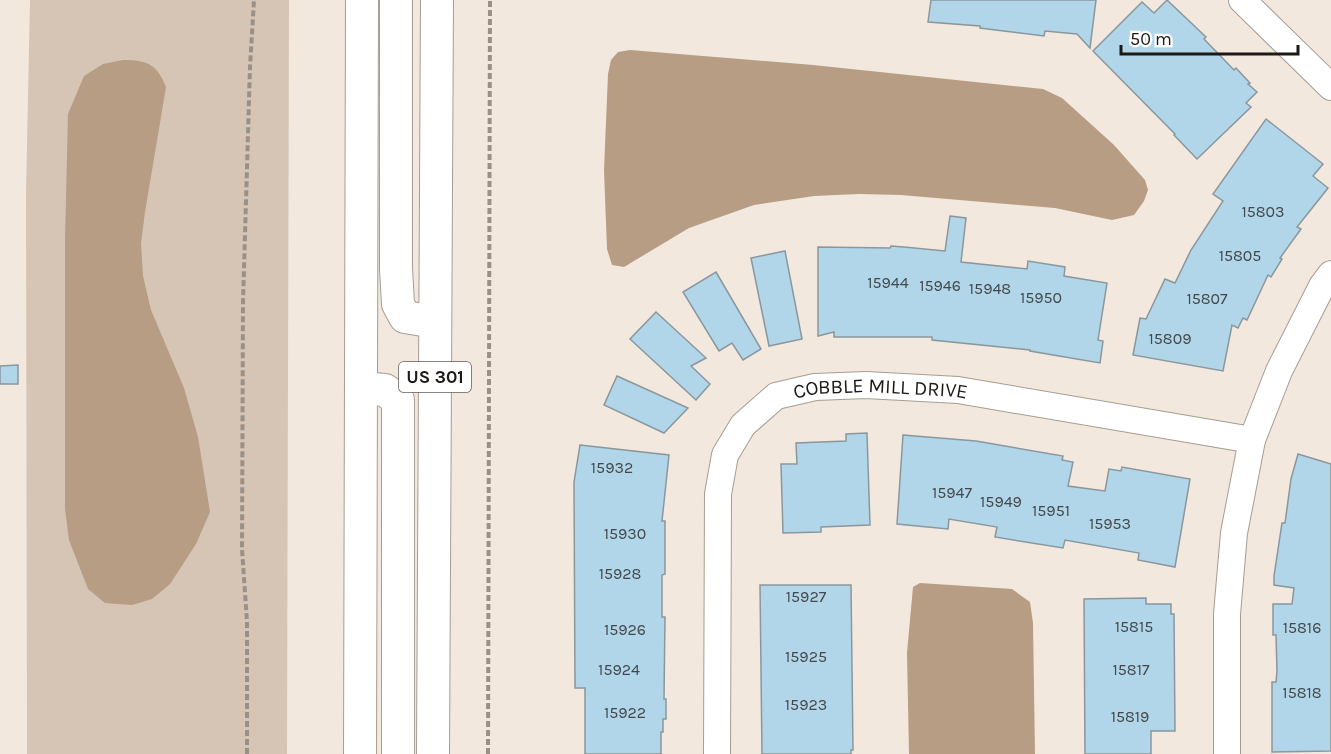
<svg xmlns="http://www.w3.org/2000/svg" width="1331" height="754" font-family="Karla,sans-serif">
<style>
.green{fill:#d6c4b4}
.water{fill:#b69d84}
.building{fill:#b2d6e9;stroke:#8a979d;stroke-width:1.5}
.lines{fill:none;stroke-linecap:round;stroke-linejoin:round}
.minor-casing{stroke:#a69d93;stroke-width:28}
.major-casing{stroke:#a69d93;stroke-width:34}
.path{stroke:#98918a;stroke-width:4;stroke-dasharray:6 3;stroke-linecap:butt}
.minor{stroke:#fff;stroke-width:26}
.major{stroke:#fff;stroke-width:32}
.labels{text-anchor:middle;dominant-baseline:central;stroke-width:4.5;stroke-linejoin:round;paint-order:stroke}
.number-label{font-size:16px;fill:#42484b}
.shield{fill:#fff;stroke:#615e5c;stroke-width:1.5}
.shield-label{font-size:18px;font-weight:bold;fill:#1d1916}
.street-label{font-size:20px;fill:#1d1916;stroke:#fff}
</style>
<rect width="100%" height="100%" fill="#f2e8de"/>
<path class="green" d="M30,0H289L287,754H27L26,193Z"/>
<g class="water">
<path d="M630,50L813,65L1043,89L1062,98L1114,145L1145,180L1148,190L1144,201L1134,215L1112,220L1055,208L901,195L859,194L814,196L754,205L689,228L624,267L612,265L607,249L604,170L608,74L611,60L618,52Z"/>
<path d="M123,60C147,60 157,64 166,87L145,212L141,243L143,276L151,310L184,388L198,437L210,512L196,544L170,584L152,599L132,605L105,603L88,589L69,540L65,509V241L68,114L84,76L103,64Z"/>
<path d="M920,583L1012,589L1030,602L1033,623L1035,754H909L907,653L913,587Z"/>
</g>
<g class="building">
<path d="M931,0H1096L1090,48L1077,34L1045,31L1044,36L980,28V26L928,22Z"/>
<path d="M1167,0L1206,37L1204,39L1234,70L1236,68L1250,83L1248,84L1257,92L1246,103L1251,107L1197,159L1174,135L1175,134L1093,51L1142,2L1154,13Z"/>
<path d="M1266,119L1323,164L1313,176L1328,188L1297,227L1301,229L1280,258L1282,259L1271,277L1268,275L1247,320L1243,318L1238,328L1232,325L1223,371L1133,355L1140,318L1146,319L1165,279L1175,283L1191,250L1223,201L1213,194Z"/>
<path d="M950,216L966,218L961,262L1027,269L1028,261L1065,267L1064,276L1107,283L1098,340L1103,341L1100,363L1030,351V350L932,340V337H834V332L818,336V247L890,248L891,246L904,247L945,251Z"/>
<path d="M785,251L802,339L769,346L751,258Z"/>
<path d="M716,272L761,349L743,360L732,343L719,351L683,292Z"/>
<path d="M656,312L706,358L691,366L710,384L696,400L630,339Z"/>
<path d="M18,365V384H0V366Z"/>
<path d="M617,376L688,408L664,433L604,405Z"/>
<path d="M867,433L870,525L821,527V532L783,533L781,464H797L796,443L846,441V434Z"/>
<path d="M903,435L976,441L1063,456L1062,460L1073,462L1068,486L1105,491L1109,469L1121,471L1122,467L1190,479L1175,567L1138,560L1139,553L1065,540L1063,548L995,537L997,527L949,519L948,529L897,524Z"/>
<path d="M580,445L669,455L662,521H665V574L662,575V617H665L664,699H666V719H663V732H661V754H585V688H575L574,482Z"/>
<path d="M1298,454L1331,464V751L1272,752V682H1276L1277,671L1276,635H1273V604H1292L1294,588L1274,585V576L1282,523H1285L1291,479Z"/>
<path d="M760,585H851L853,750H851V754H762Z"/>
<path d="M1146,598V604H1171V614H1174L1175,731H1151V754H1085L1084,599Z"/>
</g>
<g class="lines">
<g class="minor-casing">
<g id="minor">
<path d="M1242,0L1331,87"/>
<path id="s1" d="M717,754L718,494L725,455L743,425L776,396L815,387L866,385L958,390L1252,440"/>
<path d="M1227,754V614L1234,533L1252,440L1279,371L1322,286L1331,274"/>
</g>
</g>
<g class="major-casing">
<g id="major">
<path d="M396,0V269L398,304L405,317L435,322"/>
<path d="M361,388L385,390L398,400V754"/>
<path d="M360,754L362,0"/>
<path d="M433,754L437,0"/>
</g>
</g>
<g class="path">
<path d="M247,754V622L242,549L243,302L250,67L254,0"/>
<path d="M488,754L490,0"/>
</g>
<use href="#minor" class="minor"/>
<use href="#major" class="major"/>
</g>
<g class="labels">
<g class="number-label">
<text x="1263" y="211">15803</text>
<text x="1240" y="255">15805</text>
<text x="888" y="282">15944</text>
<text x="940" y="285">15946</text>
<text x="990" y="288">15948</text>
<text x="1041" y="297">15950</text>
<text x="1207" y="298">15807</text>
<text x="1170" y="338">15809</text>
<text x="612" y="467">15932</text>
<text x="952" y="492">15947</text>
<text x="1001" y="501">15949</text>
<text x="1051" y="510">15951</text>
<text x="1110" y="523">15953</text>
<text x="625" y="533">15930</text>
<text x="620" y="573">15928</text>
<text x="806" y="596">15927</text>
<text x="1134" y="626">15815</text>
<text x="1302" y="627">15816</text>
<text x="625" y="629">15926</text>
<text x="806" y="656">15925</text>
<text x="619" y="669">15924</text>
<text x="1131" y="669">15817</text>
<text x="1302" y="692">15818</text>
<text x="806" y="704">15923</text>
<text x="625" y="712">15922</text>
<text x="1130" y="716">15819</text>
</g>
<rect class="shield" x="399" y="362" width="72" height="30" rx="4.5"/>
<g class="shield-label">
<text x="435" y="377">US 301</text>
</g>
<g class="street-label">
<text stroke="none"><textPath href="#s1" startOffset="484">COBBLE MILL DRIVE</textPath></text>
</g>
</g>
<path d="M1121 45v9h177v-9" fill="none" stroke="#1d1916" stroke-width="3"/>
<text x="1130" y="45" font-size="18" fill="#1d1916" stroke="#ffffff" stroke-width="4.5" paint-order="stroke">50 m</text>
</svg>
